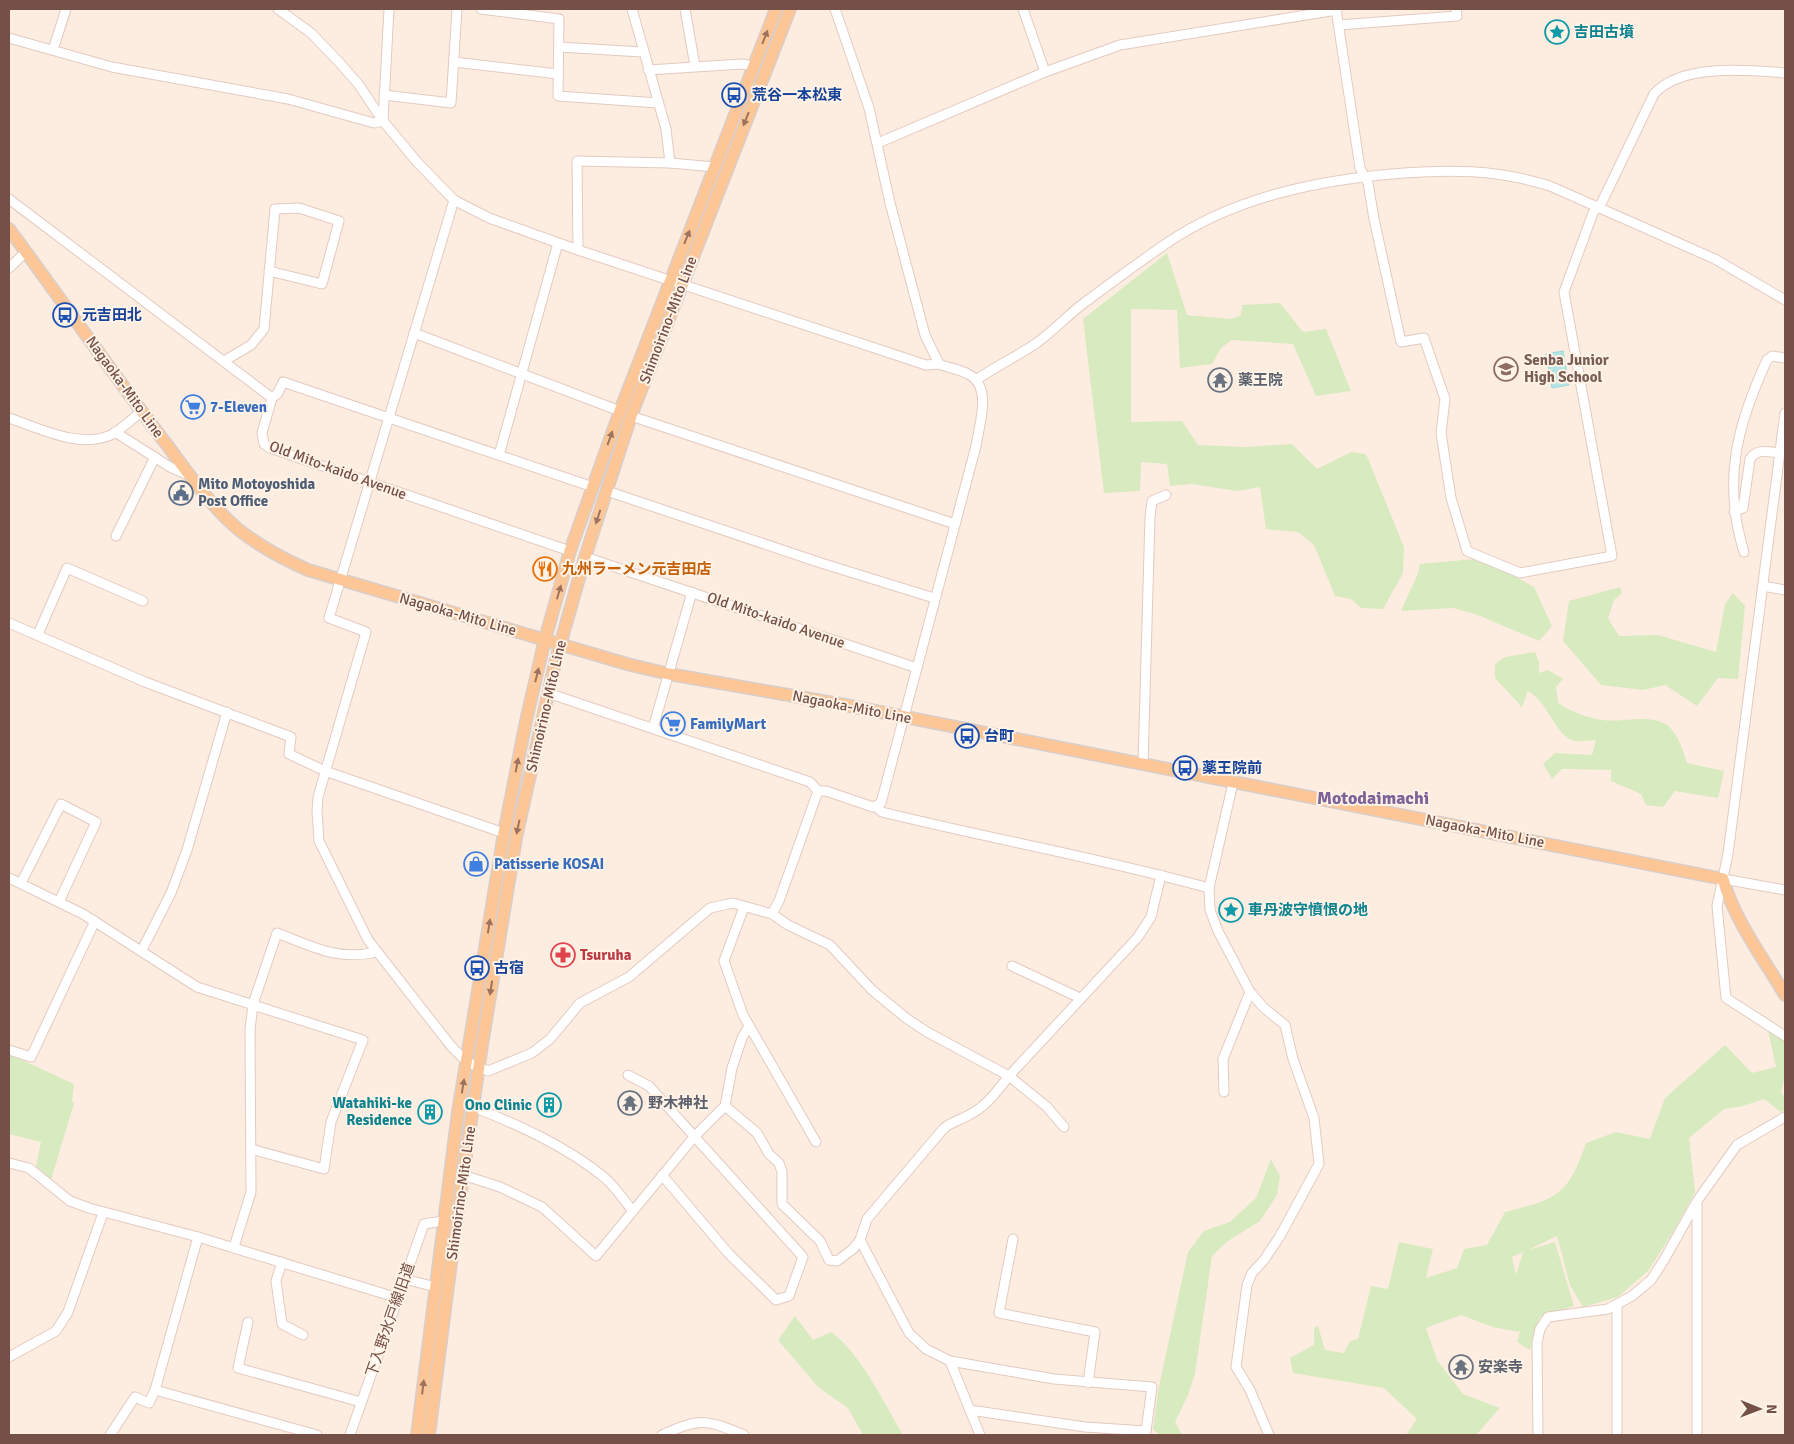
<svg xmlns="http://www.w3.org/2000/svg" width="1794" height="1444" font-family="Signika,'Noto Sans JP',sans-serif">
<style>
.green{fill:#d8eabf;fill-rule:evenodd}
.water{fill:#b5e6e5;stroke:#9bd8d7}
.lines{fill:none;stroke-linecap:round;stroke-linejoin:round}
.minor-casing{stroke:#e3cac0;stroke-width:11}
.major-casing{stroke:#d8cecb;stroke-width:14}
.minor{stroke:#fff;stroke-width:9}
.major{stroke:#fdc697;stroke-width:11}
.oneway{fill:#9d735f}
.labels{text-anchor:middle;dominant-baseline:central;stroke-width:4;stroke-linejoin:round;paint-order:stroke}
.culture-label{font-size:15px;font-weight:bold;fill:#0d838f;stroke:#fff2e7;text-anchor:start}
.transit-label{font-size:15px;font-weight:bold;fill:#164399;stroke:#fff2e7;text-anchor:start}
.street-label{font-size:15px;fill:#745047;stroke:#fff2e7}
.education-label{font-size:15px;font-weight:bold;fill:#785e54;stroke:#fff2e7;text-anchor:start}
.worship-label{font-size:15px;font-weight:bold;fill:#5b616d;stroke:#fff2e7;text-anchor:start}
.shop-label{font-size:15px;font-weight:bold;fill:#366cbe;stroke:#fff2e7;text-anchor:start}
.service-label{font-size:15px;font-weight:bold;fill:#4e5e75;stroke:#fff2e7;text-anchor:start}
.food-label{font-size:15px;font-weight:bold;fill:#c56008;stroke:#fff2e7;text-anchor:start}
.health-label{font-size:15px;font-weight:bold;fill:#be3a42;stroke:#fff2e7;text-anchor:start}
.quarter-label{font-size:18px;font-weight:bold;fill:#7d6398;stroke:#fff2e7}
</style>
<rect width="100%" height="100%" fill="#fdede1"/>
<g class="green">
<path d="M1167,253L1187,315L1231,319L1241,315L1242,305L1280,303L1303,332L1326,329L1351,391L1316,396L1293,344L1232,340L1221,348L1212,364L1180,368L1177,310L1131,309V422L1182,421L1198,445L1245,447L1292,444L1317,469L1351,452L1366,454L1404,547L1403,573L1383,609L1361,608L1351,599L1335,596L1314,545L1298,532L1266,529L1260,487L1237,491L1192,484L1170,486L1167,464L1141,462L1140,491L1104,493L1083,319Z"/>
<path d="M1475,559L1502,569L1534,587L1552,626L1539,641L1478,615L1453,608L1401,611L1418,573L1420,564Z"/>
<path d="M1620,587L1622,593L1614,600L1608,618L1619,636L1658,635L1716,652L1725,604L1733,593L1745,606L1738,679L1718,678L1697,706L1665,685L1643,690L1601,685L1563,641L1569,601Z"/>
<path d="M1535,652L1539,662V673L1548,670L1563,679L1556,687L1558,703C1572,712 1585,717 1602,720C1622,723 1649,713 1667,725C1678,733 1683,751 1687,763L1724,771L1718,798L1675,791L1663,807L1646,805L1641,794L1611,781V770L1562,769L1552,779L1543,764L1555,753L1592,755L1596,740C1589,740 1578,743 1572,740C1554,733 1549,703 1528,691L1522,707L1495,678V664L1505,657Z"/>
<path d="M1768,1030L1784,1039L1785,1075L1781,1092L1785,1097V1110L1781,1112L1764,1099L1743,1106L1724,1109L1689,1138L1695,1192L1673,1232L1648,1271L1618,1297L1583,1307L1570,1285L1557,1236L1528,1250L1555,1242L1574,1306L1540,1317L1530,1350L1517,1342L1521,1328L1519,1332L1493,1327L1461,1315L1426,1328L1437,1360L1463,1394L1500,1408L1476,1435H1406L1417,1419L1384,1388L1293,1373L1290,1358L1314,1345V1328L1318,1326L1325,1350L1344,1353L1350,1341L1358,1339L1371,1286L1388,1289L1399,1242L1433,1249L1426,1278L1457,1268L1464,1249L1487,1245L1505,1212C1557,1199 1568,1196 1586,1143L1616,1132L1650,1139L1665,1098L1725,1045L1752,1073L1776,1067ZM1523,1252L1516,1275L1512,1257Z"/>
<path d="M9,1054L74,1084L72,1102L74,1103L51,1180L36,1166L41,1142L9,1134Z"/>
<path d="M1271,1159L1280,1176L1277,1195L1260,1221L1228,1241L1212,1256L1195,1374L1188,1395L1175,1422L1182,1435H1159L1153,1429L1158,1391L1188,1252L1204,1231L1230,1222L1256,1198Z"/>
<path d="M795,1316L813,1340L831,1332C860,1352 885,1405 903,1435H863L848,1408L818,1387L778,1340Z"/>
</g>
<path class="water" d="M1563,351L1569,385L1552,388L1546,354Z"/>
<g class="lines">
<g class="minor-casing">
<g id="minor">
<path d="M278,9L311,33L339,62L359,85L383,121L418,163L454,200L489,218L578,250L926,365L939,364"/>
<path d="M481,9L559,19L558,96L658,103"/>
<path d="M632,9L666,129L670,163"/>
<path d="M685,9L695,66"/>
<path d="M1023,9L1045,72"/>
<path d="M1336,9L1360,168L1368,183L1374,219L1401,342L1424,338L1445,399L1441,433L1451,498L1467,551L1520,573L1612,556L1564,292L1593,213L1602,202L1654,94C1681,63 1749,70 1785,73"/>
<path d="M1339,25L1457,16L1456,9"/>
<path d="M9,38L112,67L288,99L374,123L383,121L389,9"/>
<path d="M559,47L642,52"/>
<path d="M53,50L66,9"/>
<path d="M454,62L558,74"/>
<path d="M648,70L742,64L754,66"/>
<path d="M384,95L451,103L457,9"/>
<path d="M878,143L1045,72L1120,45L1337,10"/>
<path d="M9,199L272,398L262,433L264,444L270,448L570,551"/>
<path d="M454,200L329,618L366,632L318,797L317,811L319,841L368,940L451,1046L467,1062L488,1071L532,1053L550,1039L580,1003L629,977L710,908L733,903L772,914L779,901L818,791H826L873,807L881,803L976,446C979,425 993,386 968,374C959,369 948,368 939,364L925,335L890,203L869,108L835,9"/>
<path d="M578,250L577,161L670,163L715,167"/>
<path d="M9,268L26,252"/>
<path d="M414,333L620,411"/>
<path d="M224,361L251,345L264,329L275,209L299,208L339,221L322,284L269,271"/>
<path d="M976,380C996,366 1018,356 1038,342C1054,330 1068,315 1084,303C1111,283 1139,262 1167,243C1233,198 1314,181 1392,174C1448,169 1496,169 1550,186L1715,259L1785,300"/>
<path d="M272,398L278,393L283,382L593,487"/>
<path d="M1785,413L1728,854L1717,906L1726,998L1785,1036"/>
<path d="M631,416L955,524"/>
<path d="M9,418C39,428 79,449 111,435C122,429 132,419 142,411"/>
<path d="M115,432L170,467L192,477"/>
<path d="M499,455L558,243"/>
<path d="M607,491L821,563L934,598"/>
<path d="M1734,512L1743,508L1750,459C1757,448 1768,452 1781,453"/>
<path d="M116,536L155,457"/>
<path d="M1744,552C1722,481 1737,425 1767,360L1772,356L1785,358"/>
<path d="M585,557L917,668"/>
<path d="M1763,586L1785,590"/>
<path d="M9,623L145,682L291,737L289,754L325,771L504,833"/>
<path d="M38,634L67,568L143,601"/>
<path d="M548,693L810,782L818,791"/>
<path d="M653,728L692,592"/>
<path d="M1143,765L1150,517L1152,501L1166,495"/>
<path d="M1233,783L1209,888L1210,910L1218,931L1250,992L1264,1008L1285,1025L1293,1059L1314,1118L1319,1164L1280,1236L1264,1260L1252,1273L1247,1285L1236,1367L1250,1390L1269,1435"/>
<path d="M876,807L882,812C991,839 1101,858 1209,888"/>
<path d="M9,878L83,914L197,987L363,1040L331,1122L324,1169L251,1149"/>
<path d="M1723,879L1785,890"/>
<path d="M21,883L61,804L96,822L59,902"/>
<path d="M744,907L724,961L743,1015L816,1142"/>
<path d="M772,914L788,925L830,945L872,990L906,1018L927,1032L1009,1076L1047,1107L1064,1127"/>
<path d="M142,950L171,893L187,850L227,712"/>
<path d="M1012,966L1080,998"/>
<path d="M9,1050L31,1057L95,921"/>
<path d="M628,1075L649,1086L803,1257L789,1296L776,1300L729,1254L662,1175"/>
<path d="M1224,1092L1223,1059L1250,992"/>
<path d="M725,1106L757,1133L769,1154L779,1163L782,1172V1204L820,1241L829,1260L837,1261L853,1249L860,1240L867,1219L944,1128C952,1122 960,1120 969,1115C986,1107 997,1091 1009,1076L1138,937L1151,917L1161,875"/>
<path d="M473,1107C519,1125 566,1146 605,1178C615,1187 624,1200 632,1210"/>
<path d="M9,1163L29,1168L70,1201L89,1208L198,1237L398,1298"/>
<path d="M463,1175L500,1187L542,1207L596,1256L694,1137L725,1106L732,1068L742,1038L749,1026"/>
<path d="M1697,1203V1435"/>
<path d="M198,1237L155,1390L317,1435"/>
<path d="M1013,1239L999,1313L1095,1332L1088,1383"/>
<path d="M860,1240L909,1333L926,1349L950,1361L1054,1379L1152,1387L1146,1431L1085,1427L970,1410"/>
<path d="M234,1247L251,1192L250,1030L253,1004L277,933C314,947 337,961 377,952"/>
<path d="M282,1262L276,1281L282,1324L303,1335"/>
<path d="M404,1279L436,1287"/>
<path d="M248,1322L238,1368L361,1402"/>
<path d="M9,1357L56,1331L68,1312L103,1213"/>
<path d="M950,1361L980,1435"/>
<path d="M110,1435L135,1397L149,1403L155,1390"/>
<path d="M350,1435L424,1224L443,1221"/>
<path d="M662,1435C700,1418 705,1419 744,1435"/>
<path d="M1538,1435L1537,1343L1540,1329L1548,1317L1608,1309L1632,1296L1651,1280L1664,1260L1697,1201L1737,1145L1785,1117"/>
<path d="M1617,1435V1305"/>
</g>
</g>
<g class="major-casing">
<g id="major">
<path d="M9,229C60,298 109,368 161,437C185,468 208,504 239,530C261,547 283,559 308,570L627,664L669,674L845,705L1723,879C1734,920 1764,959 1785,995"/>
<path d="M417,1435L458,1112L504,833L526,721L545,639L570,551L620,411L776,9"/>
<path d="M429,1435L455,1231L482,1045L516,838L555,663L585,557L631,416L790,9"/>
</g>
</g>
<use href="#minor" class="minor"/>
<use href="#major" class="major"/>
</g>
<defs><path id="oneway-solid" d="M-6-.8H1V-3.2L6.5 0L1 3.2V.8H-6Z" transform="scale(1.25)"/></defs>
<g class="oneway">
<use href="#oneway-solid" transform="translate(765 37) rotate(-69)"/>
<use href="#oneway-solid" transform="translate(746 119) rotate(112)"/>
<use href="#oneway-solid" transform="translate(687 237) rotate(-68)"/>
<use href="#oneway-solid" transform="translate(610 438) rotate(-70)"/>
<use href="#oneway-solid" transform="translate(598 517) rotate(108)"/>
<use href="#oneway-solid" transform="translate(559 592) rotate(-74)"/>
<use href="#oneway-solid" transform="translate(537 675) rotate(-76)"/>
<use href="#oneway-solid" transform="translate(517 765) rotate(-79)"/>
<use href="#oneway-solid" transform="translate(518 827) rotate(102)"/>
<use href="#oneway-solid" transform="translate(489 926) rotate(-81)"/>
<use href="#oneway-solid" transform="translate(491 988) rotate(99)"/>
<use href="#oneway-solid" transform="translate(463 1086) rotate(-81)"/>
<use href="#oneway-solid" transform="translate(423 1387) rotate(-83)"/>
</g>
<defs>
<g id="sight-ring" transform="scale(1.25)"><circle r="9.5" fill="#fff2e7" stroke="#0f9aa8" stroke-width="1.5"/><path d="M0-6L1.8-2.2L6-1.7L2.9 1.2L3.7 5.4L0 3.3L-3.7 5.4L-2.9 1.2L-6-1.7L-1.8-2.2Z" fill="#0f9aa8"/></g>
<g id="bus-ring" transform="scale(1.25)"><circle r="9.5" fill="#fff2e7" stroke="#1a4fb4" stroke-width="1.5"/><path d="M-5-6H5V4H4V6H2V4H-2V6H-4V4H-5ZM-3.5-4V0h7V-4ZM-3.5 1.2v1.5H-2V1.2ZM2 1.2v1.5H3.5V1.2Z" fill="#1a4fb4"/></g>
<g id="school-ring" transform="scale(1.25)"><circle r="9.5" fill="#fff2e7" stroke="#8d6e63" stroke-width="1.5"/><path d="M0-5L7-2L0 1L-7-2ZM-4 1L0 2.5L4 1V4Q0 6-4 4Z" fill="#8d6e63"/></g>
<g id="temple-ring" transform="scale(1.25)"><circle r="9.5" fill="#fff2e7" stroke="#6b7280" stroke-width="1.5"/><path d="M0-6L5-2H3V0L6.5 2.5H4V6H1.5V3h-3V6H-4V2.5H-6.5L-3 0V-2H-5Z" fill="#6b7280"/></g>
<g id="supermarket-ring" transform="scale(1.25)"><circle r="9.5" fill="#fff2e7" stroke="#3f7fe0" stroke-width="1.5"/><path d="M-6-5.5h2.5l.6 2H6L4.5 2H-2.5L-4.4-4H-6ZM-1.5 3.2a1.3 1.3 0 1 0 .1 0ZM3 3.2a1.3 1.3 0 1 0 .1 0Z" fill="#3f7fe0"/></g>
<g id="civic-ring" transform="scale(1.25)"><circle r="9.5" fill="#fff2e7" stroke="#5c6f8a" stroke-width="1.5"/><path d="M-.6-6.5H3V-4.5H.6V-3L4-1V1h2V6H-6V1h2V-1L-.6-3ZM-1.2 2.5V6h2.4V2.5Z" fill="#5c6f8a"/></g>
<g id="restaurant-ring" transform="scale(1.25)"><circle r="9.5" fill="#fff2e7" stroke="#e8710a" stroke-width="1.5"/><path d="M-5-6h1v4h1v-4h1v4h1v-4h1v5L-1.5 .5V6h-2V.5L-5-1ZM5-6V6H3V1.5H1.5Q1.5-4 5-6Z" fill="#e8710a"/></g>
<g id="shop-ring" transform="scale(1.25)"><circle r="9.5" fill="#fff2e7" stroke="#3f7fe0" stroke-width="1.5"/><path d="M-5-2.5h2.3a2.7 3.5 0 0 1 5.4 0H5L5.5 6h-11ZM-1.5-2.5h3a1.5 2.3 0 0 0-3 0Z" fill="#3f7fe0"/></g>
<g id="pharmacy-ring" transform="scale(1.25)"><circle r="9.5" fill="#fff2e7" stroke="#e0444e" stroke-width="1.5"/><path d="M-2-6h4v4h4v4h-4v4h-4v-4h-4v-4h4Z" fill="#e0444e"/></g>
<g id="building-ring" transform="scale(1.25)"><circle r="9.5" fill="#fff2e7" stroke="#0f9aa8" stroke-width="1.5"/><path d="M-4-6H4V6H1V3H-1V6H-4ZM-2.5-4.3h1.7v1.8h-1.7ZM.8-4.3h1.7v1.8H.8ZM-2.5-1h1.7V.8h-1.7ZM.8-1h1.7V.8H.8Z" fill="#0f9aa8"/></g>
</defs>
<g fill-rule="evenodd">
<use href="#sight-ring" x="1557" y="32"/>
<use href="#bus-ring" x="734" y="95"/>
<use href="#bus-ring" x="65" y="315"/>
<use href="#school-ring" x="1506" y="369"/>
<use href="#temple-ring" x="1220" y="380"/>
<use href="#supermarket-ring" x="193" y="407"/>
<use href="#civic-ring" x="181" y="493"/>
<use href="#restaurant-ring" x="545" y="569"/>
<use href="#supermarket-ring" x="673" y="724"/>
<use href="#bus-ring" x="967" y="736"/>
<use href="#bus-ring" x="1185" y="768"/>
<use href="#shop-ring" x="476" y="864"/>
<use href="#sight-ring" x="1231" y="910"/>
<use href="#pharmacy-ring" x="563" y="955"/>
<use href="#bus-ring" x="477" y="968"/>
<use href="#temple-ring" x="630" y="1103"/>
<use href="#building-ring" x="549" y="1105"/>
<use href="#building-ring" x="430" y="1112"/>
<use href="#temple-ring" x="1461" y="1367"/>
</g>
<g class="labels">
<g class="culture-label">
<text x="1574" y="32">吉田古墳</text>
<text x="1248" y="910">車丹波守憤恨の地</text>
<text x="412" y="1103" text-anchor="end">Watahiki-ke<tspan x="412" dy="17">Residence</tspan></text>
<text x="532" y="1105" text-anchor="end">Ono Clinic</text>
</g>
<g class="transit-label">
<text x="752" y="95">荒谷一本松東</text>
<text x="82" y="315">元吉田北</text>
<text x="984" y="736">台町</text>
<text x="1202" y="768">薬王院前</text>
<text x="494" y="968">古宿</text>
</g>
<g class="street-label">
<text transform="translate(668 320) rotate(-69)">Shimoirino-Mito Line</text>
<text transform="translate(125 387) rotate(54)">Nagaoka-Mito Line</text>
<text transform="translate(338 470) rotate(20)">Old Mito-kaido Avenue</text>
<text transform="translate(458 614) rotate(16)">Nagaoka-Mito Line</text>
<text transform="translate(776 620) rotate(19)">Old Mito-kaido Avenue</text>
<text transform="translate(546 706) rotate(-77)">Shimoirino-Mito Line</text>
<text transform="translate(852 707) rotate(11)">Nagaoka-Mito Line</text>
<text transform="translate(1485 831) rotate(11)">Nagaoka-Mito Line</text>
<text transform="translate(461 1193) rotate(-82)">Shimoirino-Mito Line</text>
<text transform="translate(390 1320) rotate(-71)">下入野水戸線旧道</text>
</g>
<g class="education-label">
<text x="1524" y="360">Senba Junior<tspan x="1524" dy="17">High School</tspan></text>
</g>
<g class="worship-label">
<text x="1238" y="380">薬王院</text>
<text x="648" y="1103">野木神社</text>
<text x="1478" y="1367">安楽寺</text>
</g>
<g class="shop-label">
<text x="210" y="407">7-Eleven</text>
<text x="690" y="724">FamilyMart</text>
<text x="494" y="864">Patisserie KOSAI</text>
</g>
<g class="service-label">
<text x="198" y="484">Mito Motoyoshida<tspan x="198" dy="17">Post Office</tspan></text>
</g>
<g class="food-label">
<text x="562" y="569">九州ラーメン元吉田店</text>
</g>
<g class="health-label">
<text x="580" y="955">Tsuruha</text>
</g>
<g class="quarter-label">
<text x="1373" y="798">Motodaimachi</text>
</g>
</g>
<rect width="1794" height="1444" fill="none" stroke="#745047" stroke-width="20"/>
<g transform="translate(1759 1409) rotate(91)" stroke="#fff2e7" stroke-width="4" paint-order="stroke">
<path d="M0-4L9 19L0 12L-9 19Z" fill="#745047"/>
<text y="-8" font-size="14" font-weight="bold" text-anchor="middle" fill="#745047">N</text>
</g>
</svg>
